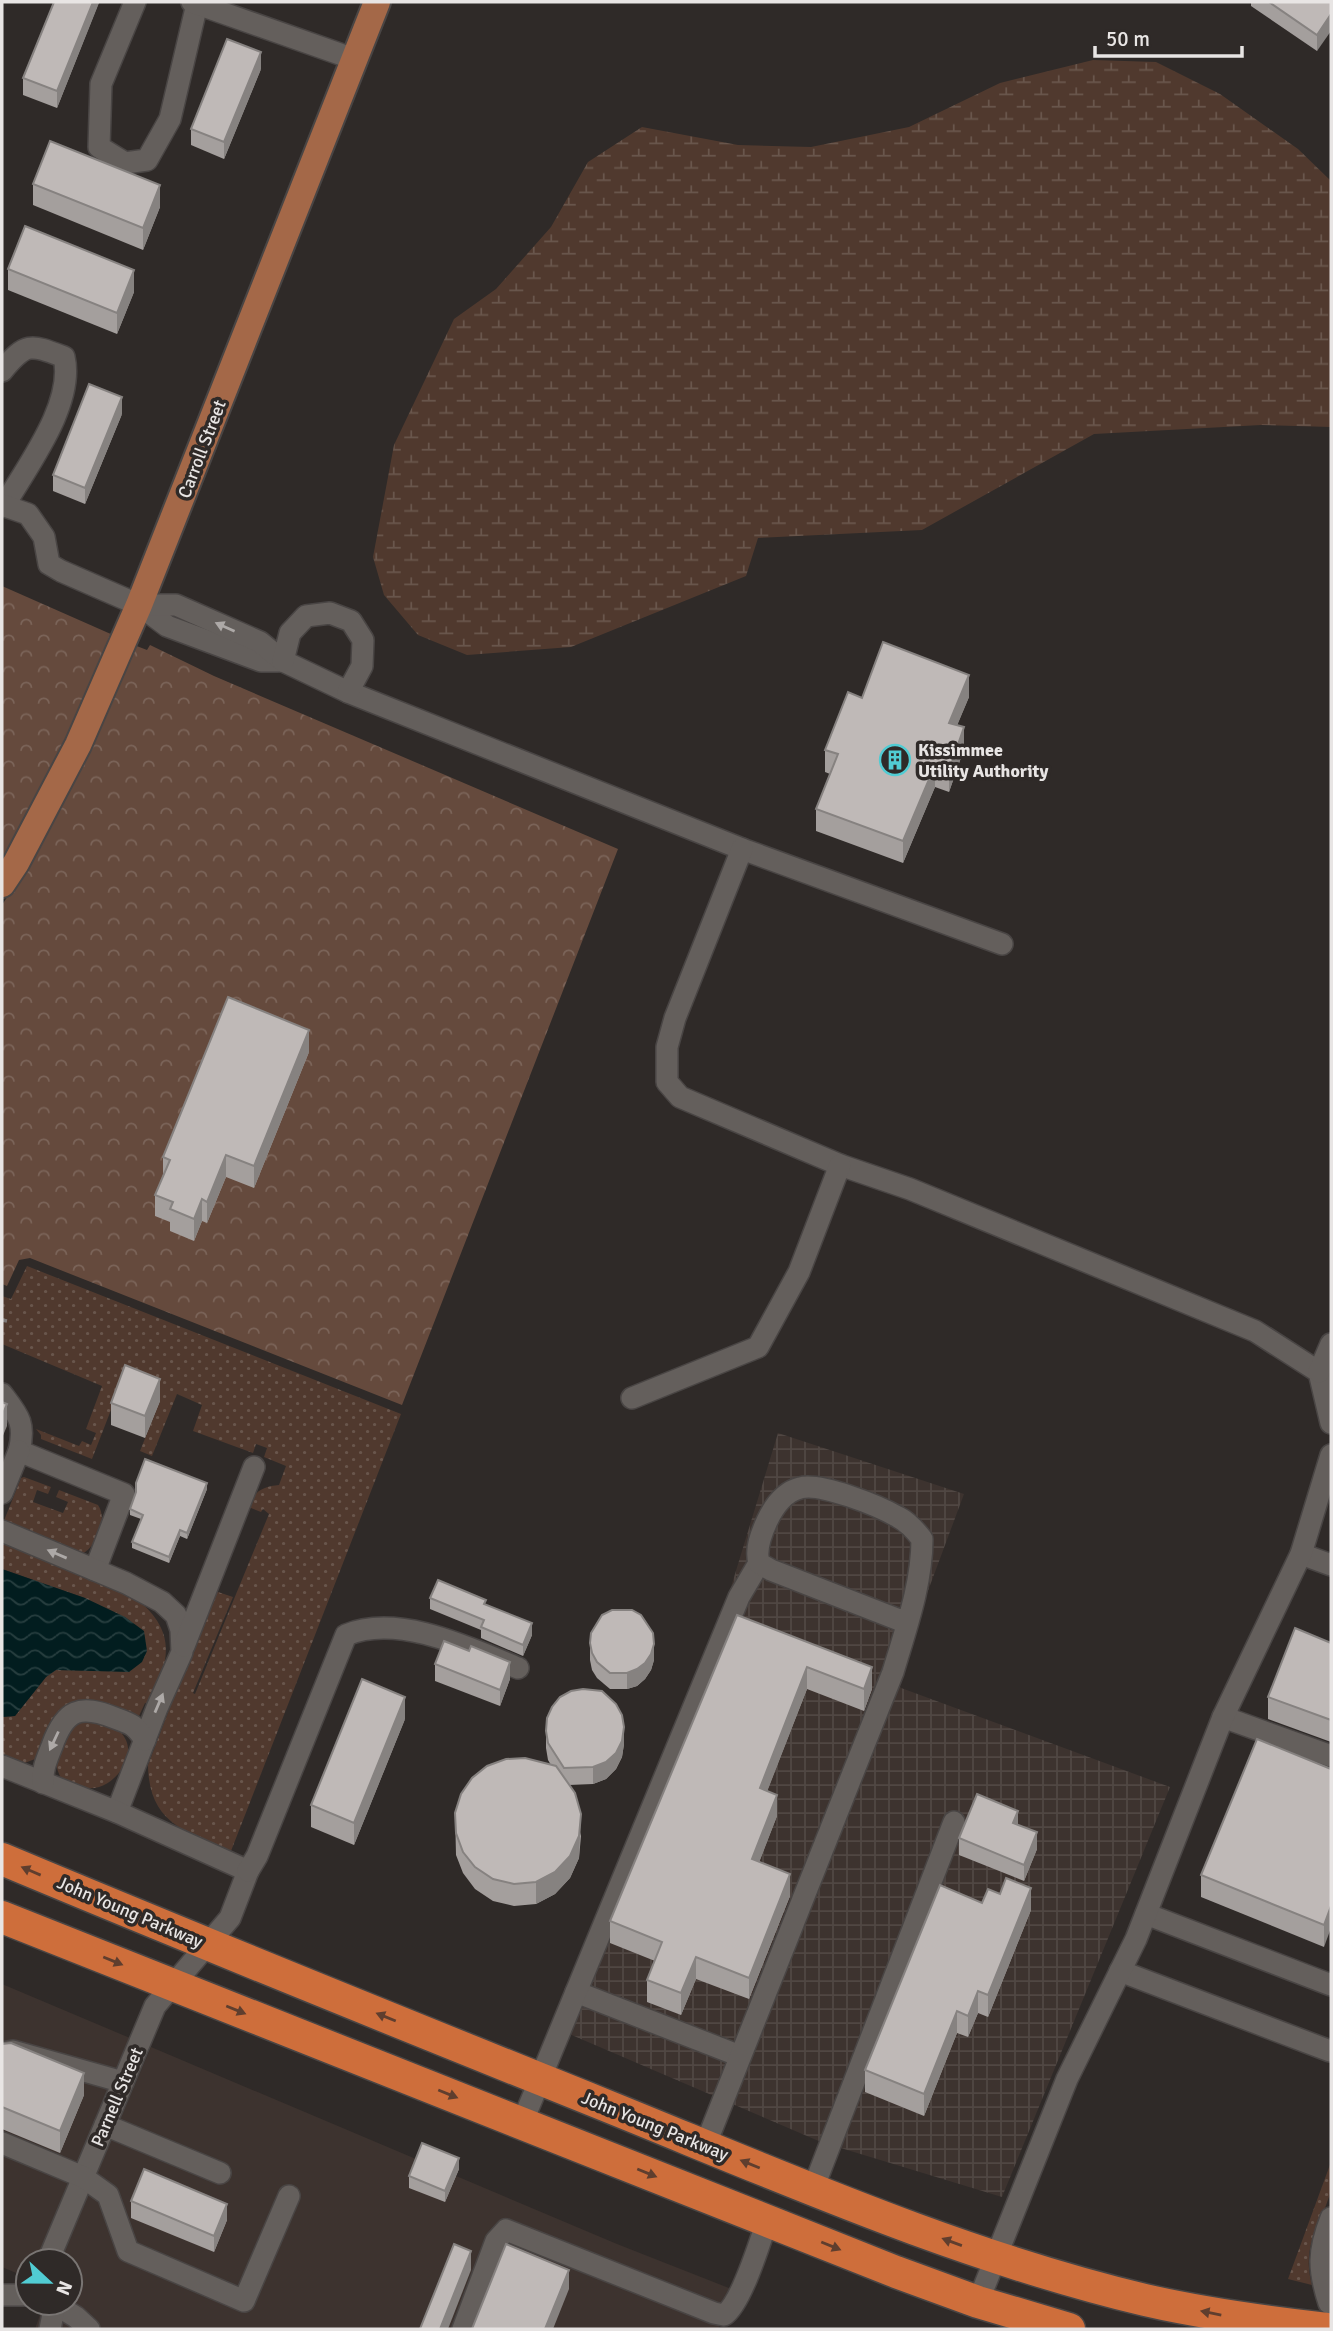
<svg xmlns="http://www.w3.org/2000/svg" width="1333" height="2331" font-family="Signika,sans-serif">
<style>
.built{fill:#3d332f}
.industrial{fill:url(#industrial-grid)}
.grass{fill:url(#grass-dots)}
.forest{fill:url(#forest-crowns)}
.wetland{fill:url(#wetland-marsh)}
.water{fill:url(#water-waves)}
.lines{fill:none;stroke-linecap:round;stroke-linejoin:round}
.minor-casing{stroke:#494544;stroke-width:24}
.major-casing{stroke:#494544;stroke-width:30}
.highway-casing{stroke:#494544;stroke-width:35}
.path{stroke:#7e7978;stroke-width:3.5;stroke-dasharray:7 3.5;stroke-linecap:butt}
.minor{stroke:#645f5c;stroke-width:21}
.major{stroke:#a46848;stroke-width:26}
.highway{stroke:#ce6e3b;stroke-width:32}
.wall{fill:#a49f9d}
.shaded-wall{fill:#868280}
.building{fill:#bfb9b7;stroke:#868280;stroke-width:2}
.oneway{fill:#ada9a7}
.oneway2{fill:#5f3e2e}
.labels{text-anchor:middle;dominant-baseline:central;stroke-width:7;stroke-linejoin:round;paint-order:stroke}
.street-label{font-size:18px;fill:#e8e5e4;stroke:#2f2a28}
.poi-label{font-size:18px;font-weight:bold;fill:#e8e5e4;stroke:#2f2a28;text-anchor:start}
</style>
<defs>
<pattern id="industrial-grid" width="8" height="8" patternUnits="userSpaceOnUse" patternTransform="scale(1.75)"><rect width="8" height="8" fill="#3d332f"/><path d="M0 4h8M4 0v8" fill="none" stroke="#504743"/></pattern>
<pattern id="grass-dots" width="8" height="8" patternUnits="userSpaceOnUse" patternTransform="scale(1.75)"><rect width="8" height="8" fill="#50392e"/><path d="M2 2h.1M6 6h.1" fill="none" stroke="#69564c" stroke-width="1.8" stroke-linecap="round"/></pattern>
<pattern id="forest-crowns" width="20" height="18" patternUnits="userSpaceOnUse" patternTransform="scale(1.75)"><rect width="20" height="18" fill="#654a3d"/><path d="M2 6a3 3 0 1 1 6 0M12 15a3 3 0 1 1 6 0" fill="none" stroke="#7b6459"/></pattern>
<pattern id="wetland-marsh" width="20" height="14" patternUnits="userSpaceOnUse" patternTransform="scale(1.75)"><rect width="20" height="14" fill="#50392e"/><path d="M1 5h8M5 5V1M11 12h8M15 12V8" fill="none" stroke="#69564c"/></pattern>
<pattern id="water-waves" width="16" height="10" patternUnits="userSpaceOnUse" patternTransform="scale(1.75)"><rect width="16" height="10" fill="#021d1f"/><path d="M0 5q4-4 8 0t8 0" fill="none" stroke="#273e3f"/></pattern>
</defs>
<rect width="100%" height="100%" fill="#2f2a28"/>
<g class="built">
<path d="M2,1984L130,2038L36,2261H28V2278L2,2267Z"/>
<path d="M151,2047L617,2244L734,2290L718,2329H35L44,2303H70V2261H60Z"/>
</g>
<path class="industrial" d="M778,1433L964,1494L893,1685L1170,1787L1002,2197L821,2142L553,2027L724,1610Z"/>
<g class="grass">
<path d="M27,1266L401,1414L231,1851C184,1831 149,1823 148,1765L213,1594L218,1592L233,1597L193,1693L195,1694L269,1514L263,1509L261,1512L251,1508C251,1492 264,1486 279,1485L286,1466L264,1457L267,1448L256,1444L253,1453L193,1431L202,1405L177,1394L152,1456L140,1451L160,1401L116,1397L92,1459L41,1439V1435L36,1429L79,1446L82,1441L91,1445L96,1433L86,1429L102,1386L2,1344V1296L11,1299Z"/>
<path d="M24,1477L51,1487L48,1494L37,1490L33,1502L63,1513L68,1502L56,1497L59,1490L98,1505C108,1519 97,1546 82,1554L3,1523L21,1478Z"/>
<path d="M2,1542L133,1596C178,1631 170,1659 150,1705L145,1703L139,1716C123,1711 104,1700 86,1700C81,1701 76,1704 71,1706C48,1721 45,1735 35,1759L22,1764L2,1756V1717L15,1716L46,1677L56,1670L129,1671L85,1598L2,1569Z"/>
<path d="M88,1719C98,1722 111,1724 119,1731C140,1749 121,1780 99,1787C86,1791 74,1785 62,1780C57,1771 55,1764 57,1754L60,1753L59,1749L76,1722Z"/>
<path d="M1331,2162C1331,2171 1333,2181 1331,2190C1321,2227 1301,2243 1312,2285L1288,2279Z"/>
</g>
<g class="forest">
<path d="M2,586L113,635L67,740L2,863Z"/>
<path d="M134,645L147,650L150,645L214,676L618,849L402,1405L30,1258L19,1260L7,1286L2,1284V905L26,868Z"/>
</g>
<path class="wetland" d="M1093,60L1156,62L1220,94L1298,149L1331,181V427L1261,425L1094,434L922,530L758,538L746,576L571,647L467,655L418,635L384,595L373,557L394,445L454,319L496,289L551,227L588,162L642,127L738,145L811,147L909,127L1000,83Z"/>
<path class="water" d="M2,1569L85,1598L125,1617L144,1631L147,1651L142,1662L129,1672L56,1670L46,1677L15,1716L2,1717Z"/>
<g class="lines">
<g class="minor-casing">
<g id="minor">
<path d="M135,2L101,84L99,147L125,163L147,160L170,119L197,4"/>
<path d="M192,2L354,59"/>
<path d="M2,371C26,342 30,344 64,357C75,404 27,466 4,506"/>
<path d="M2,505L28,514L44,537L49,564L61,571L139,605L167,626L261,661H283"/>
<path d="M139,605H176L260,642L283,661L348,692L742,849L1002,944"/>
<path d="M283,661L290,633L306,616L330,613L351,621L363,640L362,666L348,692"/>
<path d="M742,849L675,1018L667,1047V1082L680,1097L840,1165L910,1189L1255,1331L1319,1372L1331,1423"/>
<path d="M1319,1372L1331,1344"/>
<path d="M2,1394C18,1415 26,1423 19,1451L124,1494L95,1570"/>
<path d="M632,1398L758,1347L799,1272L840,1165"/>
<path d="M2,1493L19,1451"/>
<path d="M2,1531L126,1583L162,1602L176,1615L181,1630L182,1652L157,1708L117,1812"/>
<path d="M1301,1554L1331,1565"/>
<path d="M184,1646L254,1467"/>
<path d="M1223,1717L1331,1756"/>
<path d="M2,1766L117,1812L248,1871L230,1918L155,2006L48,2261"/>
<path d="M43,1783C42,1769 47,1759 52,1746C65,1709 80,1704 115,1718C132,1724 135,1725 145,1740"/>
<path d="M248,1871L257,1856L346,1635C398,1613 470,1648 518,1668"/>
<path d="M1146,1914L1331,1985"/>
<path d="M1120,1971L1330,2051"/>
<path d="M576,1992L740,2056"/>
<path d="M2,2053L13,2051L123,2082"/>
<path d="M522,2123L739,1597L759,1563"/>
<path d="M105,2125L220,2173"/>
<path d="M2,2143L83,2177L108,2195L128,2251L244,2301L289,2196"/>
<path d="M705,2146L893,1672C906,1628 922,1584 922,1539C915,1530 908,1522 898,1517C879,1506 820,1482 800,1488C784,1492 774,1506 767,1521C761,1534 755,1549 759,1563L771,1570L907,1623"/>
<path d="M813,2189L954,1822"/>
<path d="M2,2295H28"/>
<path d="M978,2302L1067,2079L1136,1939L1223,1717L1301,1554L1331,1455"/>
<path d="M53,2303L76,2317L89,2329"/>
<path d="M1329,2303C1318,2269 1318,2251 1331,2218"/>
<path d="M50,2329L55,2304"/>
<path d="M463,2329L496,2241L506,2230L714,2313L724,2315C741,2304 760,2242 767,2221"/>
</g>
</g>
<g class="major-casing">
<path id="major" d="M2,884L16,863L78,745L139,605L377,2"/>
</g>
<g class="highway-casing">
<g id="highway">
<path d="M2,1859C205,1944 408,2026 612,2108C787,2179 961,2256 1145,2300C1205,2314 1266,2322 1327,2329"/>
<path d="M2,1917L896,2272L978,2302L1069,2329"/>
</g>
</g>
<path class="path" d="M2,1320L7,1321"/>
<use href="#minor" class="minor"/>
<use href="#major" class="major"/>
<use href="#highway" class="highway"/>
</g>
<g class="wall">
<path d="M99,2L57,108L23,95V78Z"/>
<path d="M1251,2H1331L1317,51L1251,6Z"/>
<path d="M261,69L224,159L191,145V129Z"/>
<path d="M33,184L160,207L143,250L33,205Z"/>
<path d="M8,269L134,292L117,334L8,290Z"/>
<path d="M122,414L85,504L53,491V475Z"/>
<path d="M969,697L957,725L964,749L949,792L935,787L903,863L816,831V809L830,774L825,772V750L862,698Z"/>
<path d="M309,1052L254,1188L226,1177L207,1223L202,1221L194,1241L170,1231V1222L155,1216V1195L163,1175V1157Z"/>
<path d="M160,1401L145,1438L111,1425V1403Z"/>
<path d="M207,1489L187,1539L180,1536L169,1563L132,1548V1542L141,1519L130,1515V1509Z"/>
<path d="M430,1598L486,1605L532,1635L523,1656L481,1638V1630L430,1609Z"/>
<path d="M737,1615L872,1689L864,1711L807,1689L767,1791L777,1816L759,1862L790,1896L749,1999L696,1979L681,2015L647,2002V1980L655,1961L610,1943V1921Z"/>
<path d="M590,1643L654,1660L651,1670L645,1679L637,1686L627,1689H610L597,1678L592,1670L590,1660Z"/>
<path d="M1331,1643V1742L1268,1719V1697Z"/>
<path d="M469,1651L510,1679L500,1706L435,1681V1664Z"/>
<path d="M405,1719L354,1845L311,1827V1805Z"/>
<path d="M546,1731L624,1744L622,1757L616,1769L606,1779L593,1784L569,1785L581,1836L579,1858L570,1878L555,1894L536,1904L514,1906L493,1901L475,1889L463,1873L456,1855L455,1813L551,1765L548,1760L546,1748Z"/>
<path d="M1331,1769L1324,1947L1201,1897V1875Z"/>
<path d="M1018,1825L1037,1849L1024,1881L959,1855V1838Z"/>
<path d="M982,1903L1031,1910L988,2017L978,2013L968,2037L957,2033L924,2116L865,2092V2070Z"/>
<path d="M2,2044L84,2095L60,2153L2,2129Z"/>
<path d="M459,2169L445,2202L409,2188V2176Z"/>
<path d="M131,2201L227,2220L214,2252L131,2218Z"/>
</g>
<g class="shaded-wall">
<path d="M93,2H99V3L57,108V91Z"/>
<path d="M1331,14V31L1317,51V35Z"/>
<path d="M261,52V69L224,159V142Z"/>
<path d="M160,185V207L143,250V228Z"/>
<path d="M134,270V292L117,334V313Z"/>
<path d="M122,397V414L85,504V488Z"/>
<path d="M969,675V697L949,745V723Z"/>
<path d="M964,727V749L949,792V771Z"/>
<path d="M935,765V787L903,863V841Z"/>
<path d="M309,1030V1052L254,1188V1166Z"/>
<path d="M226,1155V1177L207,1223V1202Z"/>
<path d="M202,1199V1221L194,1241V1219Z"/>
<path d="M160,1379V1401L145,1438V1416Z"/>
<path d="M7,1404V1426L2,1438V1416Z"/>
<path d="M207,1483V1489L187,1539V1533Z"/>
<path d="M180,1530V1536L169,1563V1557Z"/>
<path d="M532,1623V1635L523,1656V1645Z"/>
<path d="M654,1644V1660L651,1670L645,1679L637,1686L627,1689V1673Z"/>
<path d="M510,1662V1679L500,1706V1690Z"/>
<path d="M807,1667V1689L760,1810V1788Z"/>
<path d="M872,1667V1689L864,1711V1689Z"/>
<path d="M405,1697V1719L354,1845V1823Z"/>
<path d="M624,1727V1744L622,1757L616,1769L606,1779L593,1784V1767Z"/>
<path d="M777,1795V1816L752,1881V1859Z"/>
<path d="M1018,1811V1827L1013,1823Z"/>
<path d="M581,1814L579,1858L570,1878L555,1894L536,1904V1882Z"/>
<path d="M1037,1832V1849L1024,1881V1865Z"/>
<path d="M790,1874V1896L749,1999V1978Z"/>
<path d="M1031,1888V1910L988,2017V1995Z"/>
<path d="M1331,1906V1928L1324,1947V1925Z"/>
<path d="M696,1957V1979L681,2015V1993Z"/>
<path d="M978,1991V2013L968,2037V2016Z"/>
<path d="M957,2011V2033L924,2116V2094Z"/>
<path d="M84,2073V2095L60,2153V2131Z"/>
<path d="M459,2158V2169L445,2202V2191Z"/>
<path d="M227,2204V2220L214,2252V2236Z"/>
<path d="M471,2251V2270L448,2329H440Z"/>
<path d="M569,2270V2289L553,2329H545Z"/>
</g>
<g class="building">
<path d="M54,2H93L57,91L23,78Z"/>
<path d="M1269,2H1331V14L1317,35Z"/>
<path d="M227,39L261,52L224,142L191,129Z"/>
<path d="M50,141L160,185L143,228L33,184Z"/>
<path d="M25,226L134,270L117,313L8,269Z"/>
<path d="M89,384L122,397L85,488L53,475Z"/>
<path d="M883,642L969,675L949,723L964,727L949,771L935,765L903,841L816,809L838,754L825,750L848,692L862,698Z"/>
<path d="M228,997L309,1030L254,1166L226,1155L207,1202L202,1199L194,1219L170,1209L173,1202L155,1195L170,1160L163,1157Z"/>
<path d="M125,1365L160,1379L145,1416L111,1403Z"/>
<path d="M2,1402L7,1404L2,1416Z"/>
<path d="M145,1459L207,1483L187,1533L180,1530L169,1557L132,1542L143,1515L130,1509L136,1492V1483Z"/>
<path d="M438,1580L486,1600L484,1604L532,1623L523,1645L481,1627L484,1620L430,1598Z"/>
<path d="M612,1610H632L641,1615L653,1633L654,1644L651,1654L645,1663L637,1669L627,1673H610L597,1662L592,1653L590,1643L591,1633L602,1615Z"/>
<path d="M737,1615L872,1667L864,1689L807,1667L760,1788L777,1795L752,1859L790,1874L749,1978L696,1957L681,1993L647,1980L662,1942L610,1921Z"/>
<path d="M1295,1628L1331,1643V1720L1268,1697Z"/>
<path d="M444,1641L469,1651L471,1646L510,1662L500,1690L435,1664Z"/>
<path d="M362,1679L405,1697L354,1823L311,1805Z"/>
<path d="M583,1689L602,1691L616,1704L622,1715L624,1727L622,1741L616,1753L606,1762L593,1767L564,1768L548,1743L546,1731L547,1718L552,1707L560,1697L571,1691Z"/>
<path d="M1257,1739L1331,1769V1906L1324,1925L1201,1875Z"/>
<path d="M525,1758L556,1766L575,1793L581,1814L579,1836L570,1856L555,1872L536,1882L514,1884L493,1879L475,1867L463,1852L456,1833L455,1813L461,1794L472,1778L487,1766L506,1759Z"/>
<path d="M977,1794L1018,1811L1013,1823L1037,1832L1024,1865L959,1838Z"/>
<path d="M1006,1878L1031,1888L988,1995L978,1991L968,2016L957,2011L924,2094L865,2070L940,1885L982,1903L988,1889L1000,1894Z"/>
<path d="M11,2043L84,2073L60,2131L2,2107V2044Z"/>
<path d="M422,2143L459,2158L445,2191L409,2176Z"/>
<path d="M144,2169L227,2204L214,2236L131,2201Z"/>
<path d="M454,2244L471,2251L440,2329H420Z"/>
<path d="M506,2244L569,2270L545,2329H472Z"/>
</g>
<defs><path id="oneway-solid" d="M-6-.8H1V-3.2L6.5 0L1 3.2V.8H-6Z" transform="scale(1.75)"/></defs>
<g class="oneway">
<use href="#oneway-solid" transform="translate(225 627) rotate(-156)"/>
<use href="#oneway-solid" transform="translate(57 1554) rotate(-157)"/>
<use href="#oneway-solid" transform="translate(159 1703) rotate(-67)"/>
<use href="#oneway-solid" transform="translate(54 1741) rotate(115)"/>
</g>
<g class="oneway2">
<use href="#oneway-solid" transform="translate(31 1871) rotate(-157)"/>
<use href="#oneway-solid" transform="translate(113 1961) rotate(22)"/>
<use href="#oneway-solid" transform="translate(236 2010) rotate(22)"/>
<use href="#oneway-solid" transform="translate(386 2017) rotate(-158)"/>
<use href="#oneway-solid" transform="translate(448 2094) rotate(22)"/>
<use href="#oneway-solid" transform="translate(750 2164) rotate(-158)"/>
<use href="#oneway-solid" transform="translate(647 2173) rotate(22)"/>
<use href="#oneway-solid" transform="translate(952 2242) rotate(-160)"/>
<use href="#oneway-solid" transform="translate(831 2246) rotate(22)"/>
<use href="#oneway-solid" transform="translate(1211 2313) rotate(-169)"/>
</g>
<defs>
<g id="building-ring" transform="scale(1.575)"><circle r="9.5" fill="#2f2a28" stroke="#51ccd3" stroke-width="1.5"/><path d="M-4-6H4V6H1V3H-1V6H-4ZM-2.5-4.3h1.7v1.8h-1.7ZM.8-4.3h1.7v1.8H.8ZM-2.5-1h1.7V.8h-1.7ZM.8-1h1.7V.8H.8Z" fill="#51ccd3"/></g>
</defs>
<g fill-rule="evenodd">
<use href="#building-ring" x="895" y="760"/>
</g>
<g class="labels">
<g class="street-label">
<text transform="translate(202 449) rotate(-69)">Carroll Street</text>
<text transform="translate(130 1912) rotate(23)">John Young Parkway</text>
<text transform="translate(117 2097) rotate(-67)">Parnell Street</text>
<text transform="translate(655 2126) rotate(22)">John Young Parkway</text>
</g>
<g class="poi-label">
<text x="918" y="750">Kissimmee<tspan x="918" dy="21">Utility Authority</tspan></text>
</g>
</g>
<rect width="1333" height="2331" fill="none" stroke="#e8e5e4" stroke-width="7"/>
<g transform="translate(49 2282) rotate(112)"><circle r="33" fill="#2f2a28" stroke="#797573" stroke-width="2"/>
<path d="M0-5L12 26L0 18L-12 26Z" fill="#51ccd3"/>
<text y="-10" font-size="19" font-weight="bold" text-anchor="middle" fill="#e8e5e4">N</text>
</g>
<path d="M1095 46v10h147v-10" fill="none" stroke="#e8e5e4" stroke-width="3.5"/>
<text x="1106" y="46" font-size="21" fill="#e8e5e4" stroke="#2f2a28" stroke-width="5" paint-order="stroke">50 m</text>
</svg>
